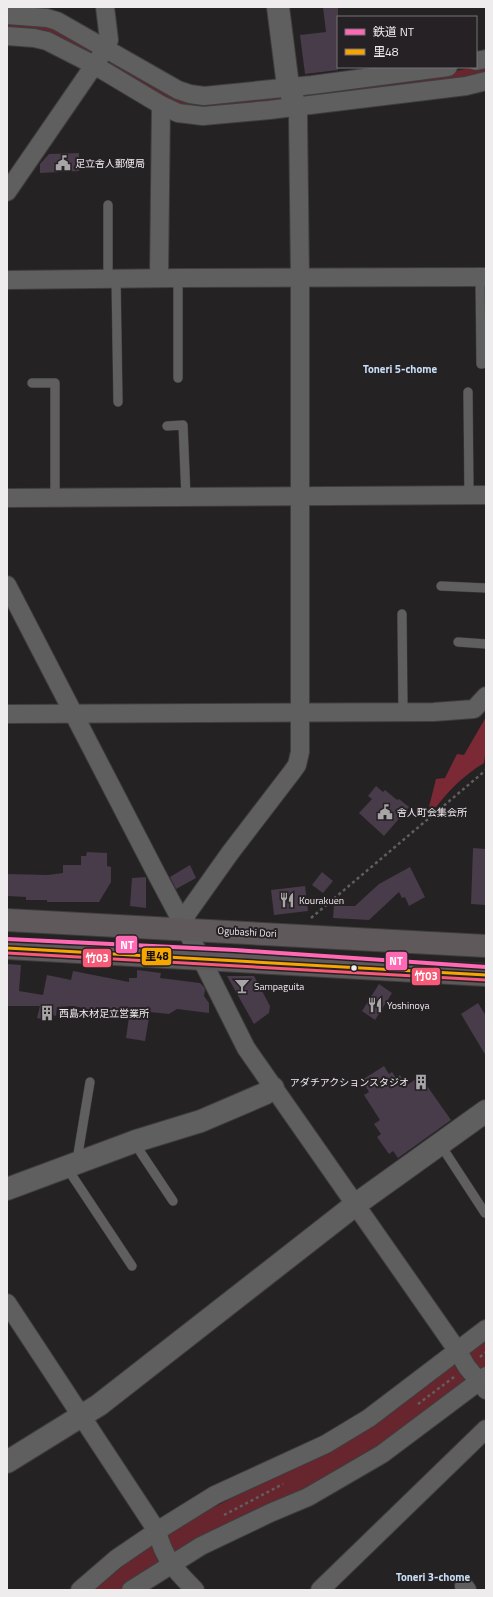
<svg xmlns="http://www.w3.org/2000/svg" width="493" height="1597" font-family="'Titillium Web','Noto Sans JP',sans-serif">
<style>
.green{fill:#67252e}
.forest{fill:#7c2936}
.building{fill:#483b4a}
.lines{fill:none;stroke-linecap:round;stroke-linejoin:round}
.service-casing{stroke:#3f3d3e;stroke-width:10}
.minor-casing{stroke:#3f3d3e;stroke-width:20}
.tertiary-casing{stroke:#3f3d3e;stroke-width:24}
.primary-casing{stroke:#3f3d3e;stroke-width:24}
.path{stroke:#605e60;stroke-width:2.5;stroke-dasharray:3 3;stroke-linecap:butt}
.service{stroke:#605f60;stroke-width:9}
.minor{stroke:#605f60;stroke-width:18}
.tertiary{stroke:#605f60;stroke-width:22}
.primary{stroke:#60595b;stroke-width:22}
.bus-1-casing{stroke:#262124;stroke-width:6}
.bus-2-casing{stroke:#262124;stroke-width:6}
.bus-1{stroke:#f7a600;stroke-width:3}
.bus-2{stroke:#f75a77;stroke-width:3}
.rail-1-casing{stroke:#262124;stroke-width:7}
.rail-1{stroke:#ff69b4;stroke-width:4}
.bus-dot{fill:#efecee;stroke:#262124;stroke-width:1.5}
.labels{text-anchor:middle;dominant-baseline:central;stroke-width:4;stroke-linejoin:round;paint-order:stroke}
.poi-label{font-size:10px;fill:#efecee;stroke:#262124;text-anchor:start}
.street-label{font-size:10px;fill:#efecee;stroke:#262124}
.neighbourhood-label{font-size:11px;font-weight:bold;fill:#c7e0f6;stroke:#262124}
.line-badge{stroke:#262124;stroke-width:1.5}
.badge-label{font-size:11px;text-anchor:middle;font-weight:bold;fill:#fff}
.pale-badge-label{font-size:11px;text-anchor:middle;font-weight:bold;fill:#111}
</style>
<rect width="100%" height="100%" fill="#252224"/>
<g class="green">
<path d="M7,19L57,27L171,92L447,73L486,64V75L450,84L183,110L7,31Z"/>
<path d="M486,1335V1369L357,1462L123,1590H94L147,1546L185,1522L342,1442Z"/>
</g>
<path class="forest" d="M486,717V747L484,763C463,776 451,788 436,807H429L436,779L445,778L457,754L464,755Z"/>
<g class="building">
<path d="M323,7H338V70L305,74L300,35L326,32Z"/>
<path d="M79,153V171L40,173V164L49,154Z"/>
<path d="M376,786L383,792L385,790L397,800L399,799L409,807L384,836L359,813L372,799L368,796Z"/>
<path d="M473,848L486,849V905L471,904Z"/>
<path d="M87,852L107,853V866L111,867V882L99,902H47V900H26V897L7,896V874L48,875L63,873V865H81V856H86Z"/>
<path d="M190,865L196,878L176,889L170,877Z"/>
<path d="M410,867L425,897L409,906L405,897L402,898L399,892L369,920L333,918L334,906H355L379,884Z"/>
<path d="M322,872L333,881L323,893L312,885Z"/>
<path d="M146,877V908L130,906L132,878Z"/>
<path d="M305,886L308,911L274,915L271,890Z"/>
<path d="M7,964L21,965L19,991L43,995L47,975L71,980L73,971L129,982V978H137V970L161,973L160,978L200,983L204,987L205,989L204,996L209,1003V1013L177,1009L169,1014L150,1012L145,1041L126,1038L129,1017L73,1006L57,1007L56,1016L52,1015L51,1021L37,1018L40,1006H7Z"/>
<path d="M227,976H254L270,1006L269,1013L254,1024Z"/>
<path d="M379,984L392,993L375,1020L362,1011Z"/>
<path d="M478,1003L486,1016V1056L461,1014Z"/>
<path d="M384,1066L389,1074L392,1072L396,1078L400,1075L406,1086L420,1076L451,1120L398,1158L393,1151L389,1154L377,1137L381,1134L374,1124L380,1120L364,1095L369,1092L362,1080Z"/>
</g>
<g class="lines">
<g class="service-casing">
<g id="service">
<path d="M480,277L481,364L486,363"/>
<path d="M108,278V205"/>
<path d="M116,278L118,402"/>
<path d="M178,278V378"/>
<path d="M32,383H55V498"/>
<path d="M468,392L469,495"/>
<path d="M167,426L183,425L186,497"/>
<path d="M441,586L486,588"/>
<path d="M402,614L403,712"/>
<path d="M458,642L486,644"/>
<path d="M136,1141L141,1153L173,1201"/>
<path d="M440,1144L485,1213"/>
<path d="M81,1161L78,1154L90,1082"/>
<path d="M67,1168L132,1266"/>
</g>
</g>
<g class="minor-casing">
<g id="minor">
<path d="M7,15L47,18L57,21L178,90L190,94L204,96L312,85L448,67"/>
<path d="M7,36L34,38L47,41L94,65L161,105L178,113L203,116L269,110L466,86L486,81"/>
<path d="M476,61L486,59"/>
<path d="M7,192L106,48L109,40L105,7"/>
<path d="M159,278L161,105"/>
<path d="M7,280L178,278L486,277"/>
<path d="M7,498L486,495"/>
<path d="M7,585L156,873L201,958L246,1048L457,1350L467,1367L486,1390"/>
<path d="M7,714L434,712L474,709L486,696"/>
<path d="M186,929V915L230,853L292,772L297,765L300,752V278L298,115L295,107"/>
<path d="M7,1303L157,1531C164,1559 175,1570 195,1590"/>
<path d="M464,1586L467,1590"/>
<path d="M80,1590L116,1559L157,1531L215,1495L326,1444L369,1418L486,1329"/>
<path d="M131,1590L201,1546L270,1513L308,1497L382,1454L486,1376"/>
<path d="M320,1590L486,1429"/>
</g>
</g>
<g class="tertiary-casing">
<g id="tertiary">
<path d="M278,7L287,78L295,107"/>
<path d="M7,1189L136,1141L201,1121L264,1094L273,1088"/>
<path d="M7,1462L99,1405L355,1205L486,1111"/>
</g>
</g>
<g class="primary-casing">
<g id="primary">
<path d="M7,920L486,946"/>
<path d="M7,948L486,975"/>
</g>
</g>
<g class="path">
<path d="M311,918L486,770"/>
<path d="M480,1357L486,1352"/>
<path d="M418,1404L454,1377"/>
<path d="M224,1515L283,1484"/>
</g>
<use href="#service" class="service"/>
<use href="#minor" class="minor"/>
<use href="#tertiary" class="tertiary"/>
<use href="#primary" class="primary"/>
<g class="bus-1-casing">
<path id="bus-1" d="M7,948L486,975"/>
</g>
<g class="bus-2-casing">
<path id="bus-2" d="M7,953L486,980"/>
</g>
<use href="#bus-1" class="bus-1"/>
<use href="#bus-2" class="bus-2"/>
<g class="rail-1-casing">
<path id="rail-1" d="M7,939L235,950L486,967"/>
</g>
<use href="#rail-1" class="rail-1"/>
</g>
<defs>
<g id="civic-bare" transform="scale(1.2)"><path d="M-.6-6.5H3V-4.5H.6V-3L4-1V1h2V6H-6V1h2V-1L-.6-3ZM-1.2 2.5V6h2.4V2.5Z" fill="#a8a5a7" stroke="#262124" stroke-width="2.5" paint-order="stroke"/></g>
<g id="restaurant-bare" transform="scale(1.2)"><path d="M-5-6h1v4h1v-4h1v4h1v-4h1v5L-1.5 .5V6h-2V.5L-5-1ZM5-6V6H3V1.5H1.5Q1.5-4 5-6Z" fill="#a8a5a7" stroke="#262124" stroke-width="2.5" paint-order="stroke"/></g>
<g id="bar-bare" transform="scale(1.2)"><path d="M-6-5H6L.8 .8V4.5H3.5V6h-7V4.5H-.8V.8Z" fill="#a8a5a7" stroke="#262124" stroke-width="2.5" paint-order="stroke"/></g>
<g id="building-bare" transform="scale(1.2)"><path d="M-4-6H4V6H1V3H-1V6H-4ZM-2.5-4.3h1.7v1.8h-1.7ZM.8-4.3h1.7v1.8H.8ZM-2.5-1h1.7V.8h-1.7ZM.8-1h1.7V.8H.8Z" fill="#a8a5a7" stroke="#262124" stroke-width="2.5" paint-order="stroke"/></g>
</defs>
<g fill-rule="evenodd">
<use href="#civic-bare" x="63" y="163"/>
<use href="#civic-bare" x="385" y="812"/>
<use href="#restaurant-bare" x="287" y="900"/>
<use href="#bar-bare" x="242" y="986"/>
<use href="#restaurant-bare" x="375" y="1005"/>
<use href="#building-bare" x="47" y="1013"/>
<use href="#building-bare" x="421" y="1082"/>
</g>
<circle class="bus-dot" cx="354" cy="968" r="3.5"/>
<g class="labels">
<g class="poi-label">
<text x="75" y="163">足立舎人郵便局</text>
<text x="397" y="812">舎人町会集会所</text>
<text x="299" y="900">Kourakuen</text>
<text x="254" y="986">Sampaguita</text>
<text x="387" y="1005">Yoshinoya</text>
<text x="59" y="1013">西島木材足立営業所</text>
<text x="409" y="1082" text-anchor="end">アダチアクションスタジオ</text>
</g>
<g class="street-label">
<text transform="translate(247 932) rotate(3)">Ogubashi Dori</text>
</g>
<g class="neighbourhood-label">
<text x="400" y="369">Toneri 5-chome</text>
<text x="433" y="1577">Toneri 3-chome</text>
</g>
</g>
<g class="line-badge">
<rect x="115" y="935" width="23" height="19" rx="4" fill="#ff69b4"/>
<rect x="141" y="947" width="31" height="19" rx="4" fill="#f7a600"/>
<rect x="82" y="948" width="30" height="20" rx="4" fill="#f75a77"/>
<rect x="385" y="951" width="23" height="20" rx="4" fill="#ff69b4"/>
<rect x="411" y="967" width="30" height="19" rx="4" fill="#f75a77"/>
</g>
<g class="badge-label">
<text x="127" y="949">NT</text>
<text x="97" y="962">竹03</text>
<text x="396" y="965">NT</text>
<text x="426" y="980">竹03</text>
</g>
<g class="pale-badge-label">
<text x="157" y="960">里48</text>
</g>
<rect width="493" height="1597" fill="none" stroke="#efecee" stroke-width="16"/>
<rect x="337" y="16" width="140" height="52" fill="#262124" stroke="#767275"/>
<rect x="345" y="29" width="20" height="6" fill="#ff69b4" stroke="#767275"/>
<text x="373" y="36" font-size="12" fill="#efecee">鉄道 NT</text>
<rect x="345" y="49" width="20" height="6" fill="#f7a600" stroke="#767275"/>
<text x="373" y="56" font-size="12" fill="#efecee">里48</text>
</svg>
